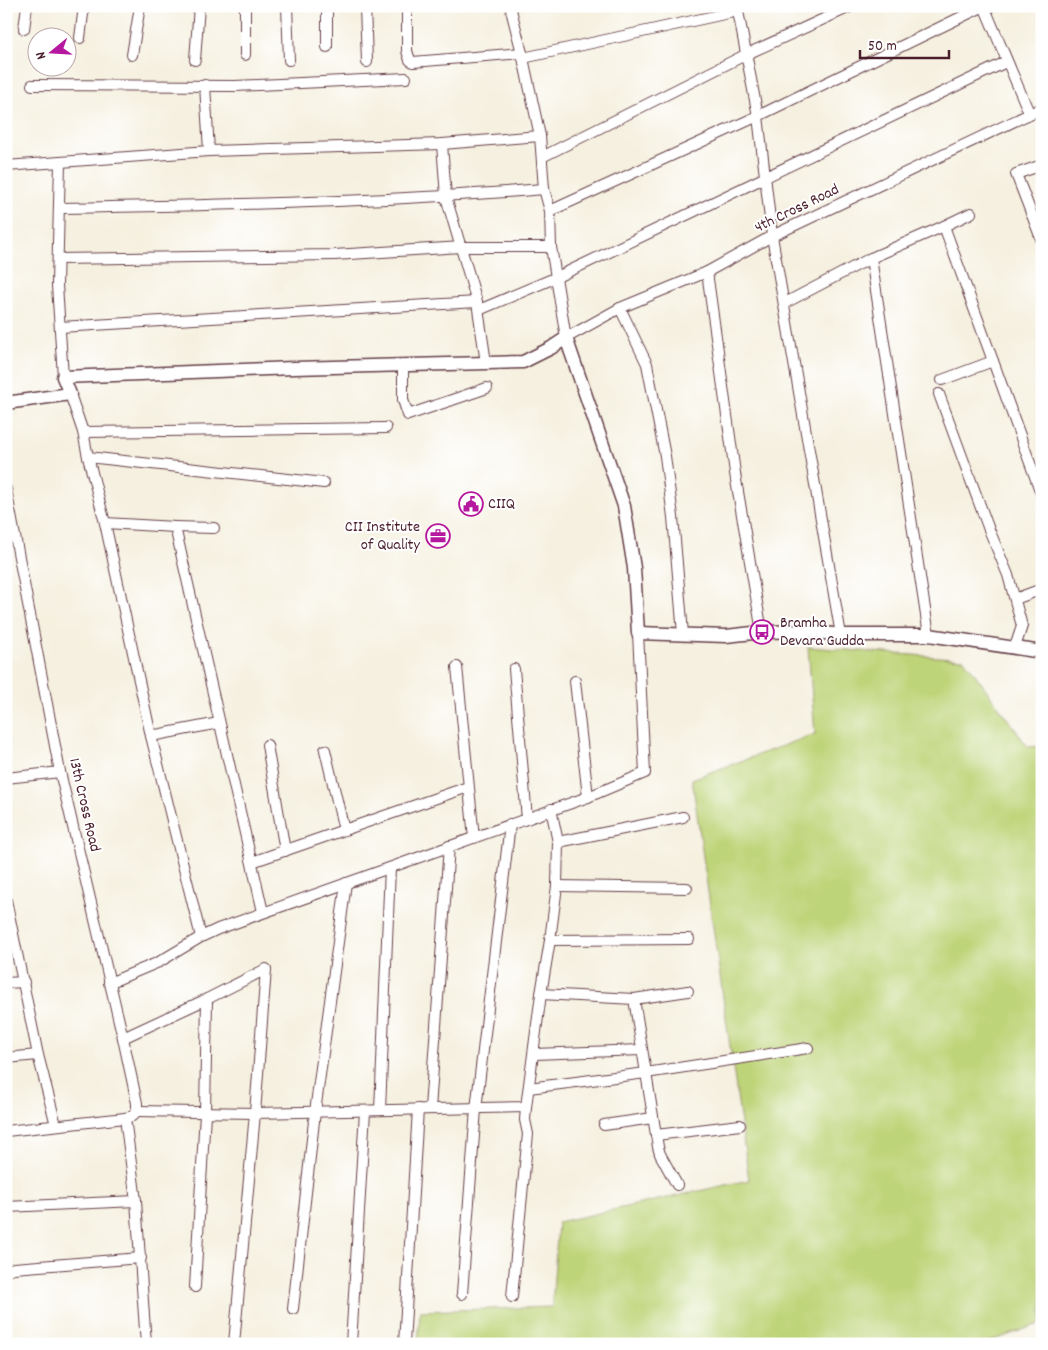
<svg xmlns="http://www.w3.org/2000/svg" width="1048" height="1350" font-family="Dekko,sans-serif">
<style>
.green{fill:#bed478;stroke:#847a52}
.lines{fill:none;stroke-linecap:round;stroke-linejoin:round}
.minor-casing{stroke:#643e46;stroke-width:12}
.tertiary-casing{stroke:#643e46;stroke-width:15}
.minor{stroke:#fff;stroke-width:10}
.tertiary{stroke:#fff;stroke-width:12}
.labels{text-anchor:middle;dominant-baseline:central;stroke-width:4;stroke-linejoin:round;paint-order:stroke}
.street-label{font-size:16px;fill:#4a1f2b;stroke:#fff}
.poi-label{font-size:16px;fill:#4a1f2b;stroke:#fff;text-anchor:start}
</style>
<rect width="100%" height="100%" fill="#fff"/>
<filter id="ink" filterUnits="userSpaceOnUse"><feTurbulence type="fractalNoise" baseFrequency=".02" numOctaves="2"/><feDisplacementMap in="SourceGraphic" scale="10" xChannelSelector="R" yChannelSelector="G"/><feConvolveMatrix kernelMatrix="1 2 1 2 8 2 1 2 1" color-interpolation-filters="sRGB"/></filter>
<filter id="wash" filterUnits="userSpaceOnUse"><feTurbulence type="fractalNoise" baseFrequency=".0096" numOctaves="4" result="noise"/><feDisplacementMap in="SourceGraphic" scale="20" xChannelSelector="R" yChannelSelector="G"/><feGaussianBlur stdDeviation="1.12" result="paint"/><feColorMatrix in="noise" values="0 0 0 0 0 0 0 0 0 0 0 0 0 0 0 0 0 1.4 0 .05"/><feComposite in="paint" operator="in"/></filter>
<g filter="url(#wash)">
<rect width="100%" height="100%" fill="#f5f0df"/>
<path class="green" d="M808,647L964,659L1028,747L1042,746V1323L983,1344H418L420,1311L552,1307L558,1222L749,1180L692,779L815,734Z"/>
</g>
<g filter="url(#ink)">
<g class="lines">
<g class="minor-casing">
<g id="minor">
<path d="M245,6V55"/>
<path d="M287,6L289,60"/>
<path d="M365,6L367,62"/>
<path d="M407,6V51L410,60L413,62L522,53"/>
<path d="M510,6L523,57"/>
<path d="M737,6L758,116L772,236L841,635"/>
<path d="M984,6L1030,115"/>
<path d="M24,29L27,6"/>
<path d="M80,38L84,6"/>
<path d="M327,47V6"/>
<path d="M132,55L140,6"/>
<path d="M195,60L199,6"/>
<path d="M32,85L235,86L406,78"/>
<path d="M205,85L209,151"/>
<path d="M540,136L523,58L738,11"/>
<path d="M442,144L446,197L477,302L486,363"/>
<path d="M542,157L747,54L852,6"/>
<path d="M60,162L57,285L63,377"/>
<path d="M1042,165L1016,174L1042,241"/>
<path d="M6,166L209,151L442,144L540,136L544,189L550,211L551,247L566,338L620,308L707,272L772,236L1042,108"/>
<path d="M60,208C221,205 383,202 544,189"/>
<path d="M550,211L758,116L984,6"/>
<path d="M944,226L1042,496"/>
<path d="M871,258L944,226L971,213"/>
<path d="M58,259L334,255L462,247H551"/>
<path d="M707,272L736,480L762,632"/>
<path d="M785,303L871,258L929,635"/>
<path d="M620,308L647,364L665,456L673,517L683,634"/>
<path d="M479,310L557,277L1006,62"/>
<path d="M60,327L477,302"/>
<path d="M403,365V400L408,415L487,388"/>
<path d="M942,380L993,361"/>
<path d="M70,394L83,432L88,457L105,523L151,736L201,937"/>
<path d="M939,394L988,527L1008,575L1022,626L1015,647"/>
<path d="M83,432L386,428"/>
<path d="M88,457L324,483"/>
<path d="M6,489L60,772L123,1038L137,1103V1111L132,1116L125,1118L6,1131"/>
<path d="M105,523L175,527L263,912"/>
<path d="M175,527L214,528"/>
<path d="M1015,599L1042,589"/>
<path d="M457,667L474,838"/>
<path d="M514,669L527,819"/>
<path d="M575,681L588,797"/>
<path d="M151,736L219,723"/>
<path d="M267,745L285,851"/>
<path d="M325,750L344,830"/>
<path d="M6,778L60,772"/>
<path d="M558,842L683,817"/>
<path d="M252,862L468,787"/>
<path d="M557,886L687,888"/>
<path d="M6,900L38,1055L56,1125"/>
<path d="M550,940L689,939"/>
<path d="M6,983L24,982"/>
<path d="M109,983L159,962L201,937L218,929L588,797L645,773L638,633"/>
<path d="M541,994L634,999L658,1147L660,1154L677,1185"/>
<path d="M207,999L266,969L255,1113L234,1344"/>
<path d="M634,999L688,991"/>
<path d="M123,1038L207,999L205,1113L195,1287"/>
<path d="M534,1054L641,1050"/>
<path d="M6,1058L38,1055"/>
<path d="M529,1088L646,1073L808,1048"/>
<path d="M430,1109L449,846"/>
<path d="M380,1110L390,868"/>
<path d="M137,1111L255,1113L526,1107L541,994L550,940L557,886L558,842L551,809"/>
<path d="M125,1118L136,1201L146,1344"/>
<path d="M604,1125L653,1118"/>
<path d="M656,1135L740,1125"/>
<path d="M6,1207L136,1201"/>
<path d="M6,1271L14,1268L141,1258"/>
<path d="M462,1294L476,1109L510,824"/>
<path d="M512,1297L528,1134L525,1120L526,1107"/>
<path d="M293,1309L315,1112L346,883"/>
<path d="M351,1344L365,1111"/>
<path d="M404,1344L418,1109"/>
</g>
</g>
<g class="tertiary-casing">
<path id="tertiary" d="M6,403L70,394L63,377L294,368L523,362L551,348L566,338L624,506L634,568L638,633L726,636L762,632L808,631L841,635H929L1042,652"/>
</g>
<use href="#minor" class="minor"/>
<use href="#tertiary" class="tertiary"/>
</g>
</g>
<defs>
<g id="civic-ring" transform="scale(1.25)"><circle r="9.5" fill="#fff" stroke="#b5179e" stroke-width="1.5"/><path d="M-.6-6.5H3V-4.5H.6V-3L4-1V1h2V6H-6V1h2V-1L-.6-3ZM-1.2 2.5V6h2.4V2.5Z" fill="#b5179e"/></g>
<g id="office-ring" transform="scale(1.25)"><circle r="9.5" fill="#fff" stroke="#b5179e" stroke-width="1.5"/><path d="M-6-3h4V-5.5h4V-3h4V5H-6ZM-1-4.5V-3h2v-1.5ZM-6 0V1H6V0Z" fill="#b5179e"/></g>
<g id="bus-ring" transform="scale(1.25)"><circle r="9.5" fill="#fff" stroke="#b5179e" stroke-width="1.5"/><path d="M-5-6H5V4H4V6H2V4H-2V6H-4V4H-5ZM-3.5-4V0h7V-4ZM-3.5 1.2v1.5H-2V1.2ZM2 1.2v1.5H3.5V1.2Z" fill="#b5179e"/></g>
</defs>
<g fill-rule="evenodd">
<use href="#civic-ring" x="471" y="504"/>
<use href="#office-ring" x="438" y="536"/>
<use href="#bus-ring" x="762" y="632"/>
</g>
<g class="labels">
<g class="street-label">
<text transform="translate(797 209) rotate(-26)">4th Cross Road</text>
<text transform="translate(84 805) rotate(77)">13th Cross Road</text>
</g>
<g class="poi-label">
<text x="488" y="504">CIIQ</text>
<text x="420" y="527" text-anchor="end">CII Institute<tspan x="420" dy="18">of Quality</tspan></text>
<text x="780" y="623">Bramha<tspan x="780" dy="18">Devara Gudda</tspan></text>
</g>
</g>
<rect width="1048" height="1350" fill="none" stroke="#fff" stroke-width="25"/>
<g transform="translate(52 52) rotate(252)"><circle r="24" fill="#ffffff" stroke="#b7a5aa"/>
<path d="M0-4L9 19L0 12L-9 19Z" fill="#b5179e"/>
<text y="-8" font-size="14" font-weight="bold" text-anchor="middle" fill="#4a1f2b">N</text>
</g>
<path d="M860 50v8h89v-8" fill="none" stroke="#4a1f2b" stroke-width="2.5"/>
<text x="868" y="50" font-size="15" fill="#4a1f2b" stroke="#ffffff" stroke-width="4" paint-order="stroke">50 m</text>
</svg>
